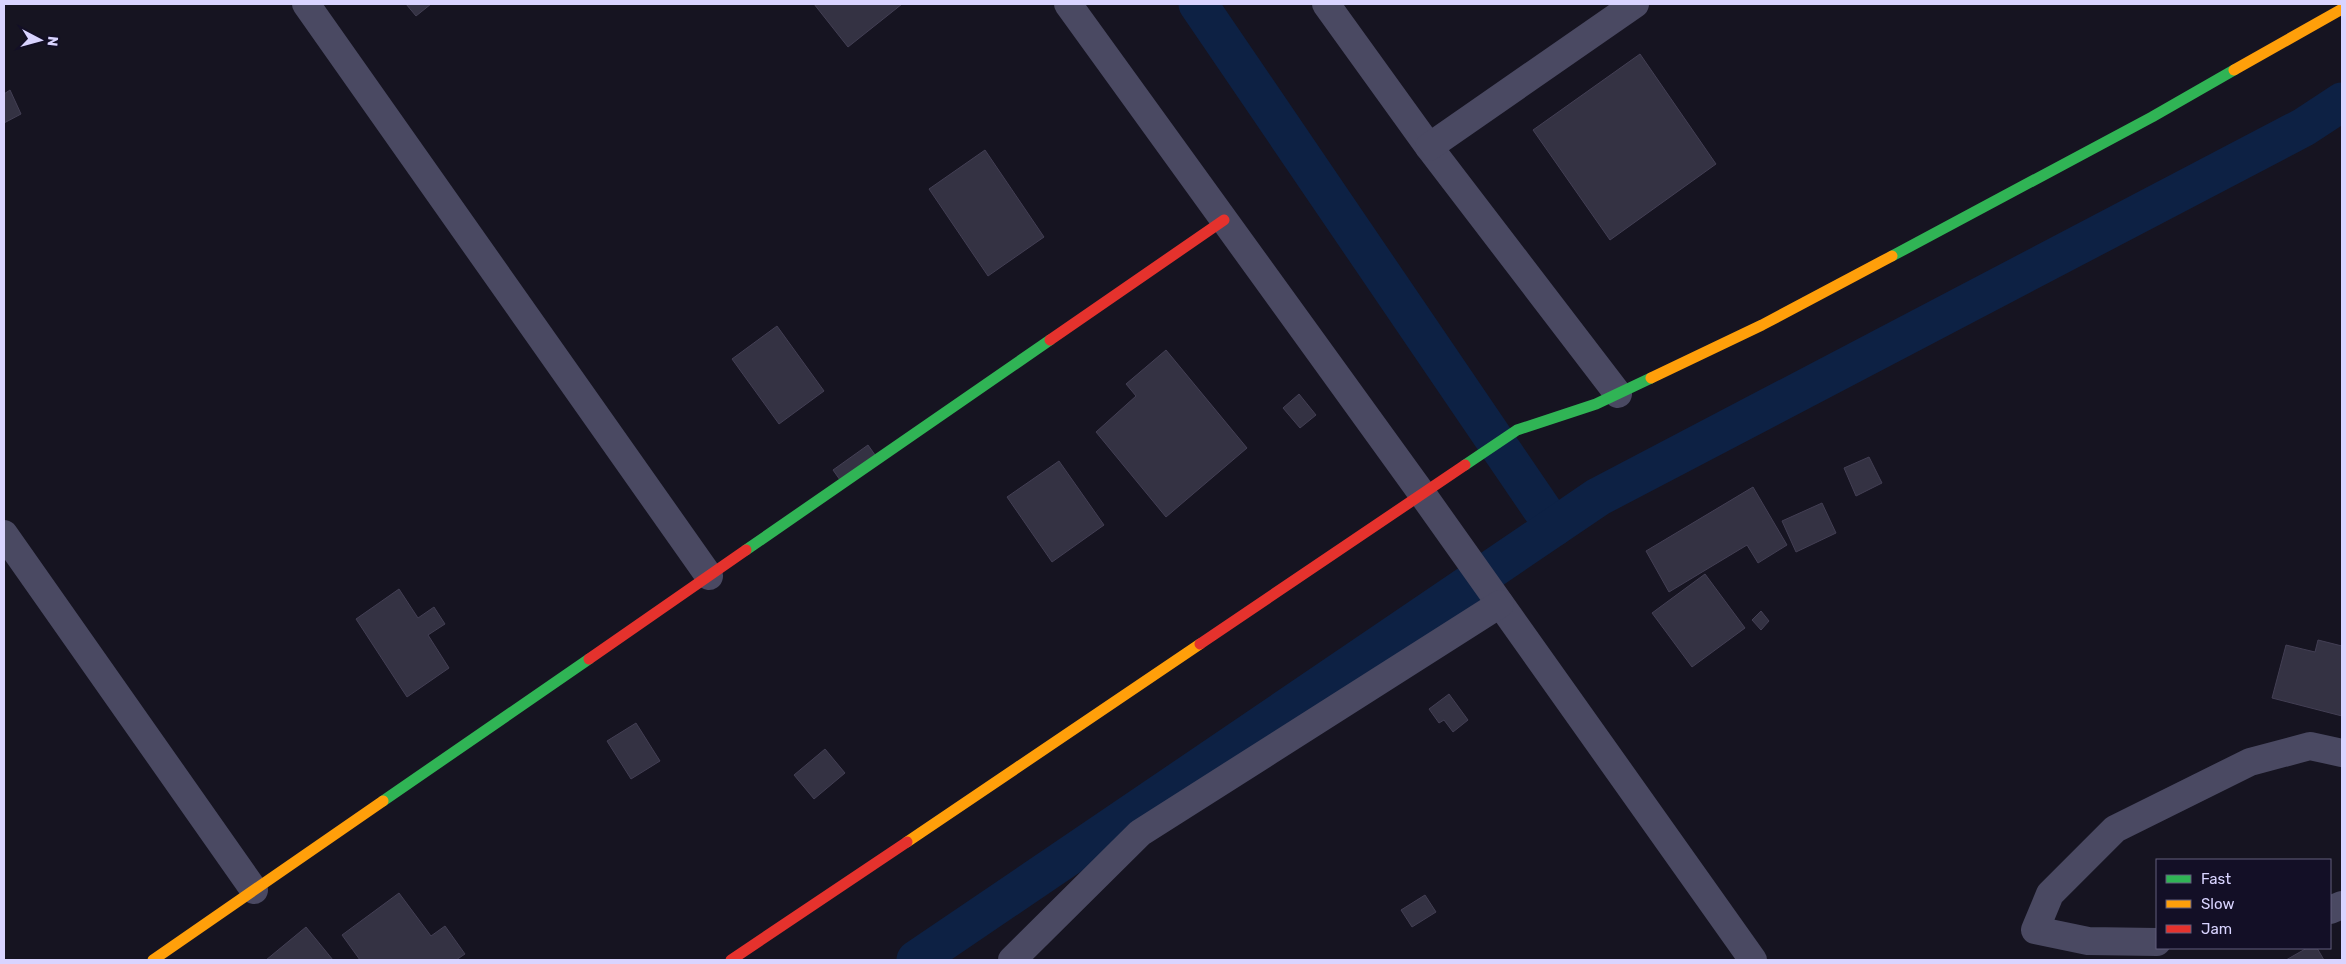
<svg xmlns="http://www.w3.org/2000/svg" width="2346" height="964" font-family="Rubik,sans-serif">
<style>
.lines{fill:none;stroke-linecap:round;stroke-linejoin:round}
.canal{stroke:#0d2144;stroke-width:39}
.building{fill:#343243;stroke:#433f54}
.street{stroke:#4a4962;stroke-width:28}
.fast{stroke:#30b455;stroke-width:11}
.slow{stroke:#ff9f0a;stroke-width:11}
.jam{stroke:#e5322d;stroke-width:11}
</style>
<rect width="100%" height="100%" fill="#161421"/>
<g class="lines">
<g class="canal">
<path d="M1198,4L1554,527"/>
<path d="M916,960L1598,497L2304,127L2342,102"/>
</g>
</g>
<g class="building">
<path d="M406,4H431L416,16Z"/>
<path d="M814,4H902L848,47Z"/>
<path d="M1640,54L1716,164L1610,240L1533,130Z"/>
<path d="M10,90L21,114L4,123V94Z"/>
<path d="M985,150L1044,237L988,276L929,189Z"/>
<path d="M777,326L824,391L779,424L732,359Z"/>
<path d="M1166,350L1247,448L1166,517L1096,432L1136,396L1126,384Z"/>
<path d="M1299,394L1316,415L1300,428L1283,408Z"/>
<path d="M868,445L880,462L845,487L833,470Z"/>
<path d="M1869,457L1882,483L1856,496L1844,468Z"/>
<path d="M1059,461L1104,525L1052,562L1007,497Z"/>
<path d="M1753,487L1787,545L1758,563L1747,545L1669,592L1646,551Z"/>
<path d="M1822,503L1836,533L1796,552L1782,521Z"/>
<path d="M1705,574L1745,628L1692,667L1652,613Z"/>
<path d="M399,589L418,618L434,607L445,624L428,635L449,668L407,697L356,619Z"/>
<path d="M1761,611L1769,621L1761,630L1752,620Z"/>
<path d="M2318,640L2342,646V716L2272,698L2286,645L2315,652Z"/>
<path d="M1449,694L1468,720L1453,732L1444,720L1439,723L1429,709Z"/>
<path d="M636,723L660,761L631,779L607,741Z"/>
<path d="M825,749L845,773L814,799L794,775Z"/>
<path d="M399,893L431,936L445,926L465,954L456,960H360L342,935Z"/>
<path d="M1425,895L1436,912L1412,927L1401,910Z"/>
<path d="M306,927L333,960H266Z"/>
<path d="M2307,948H2317L2324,960H2286Z"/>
</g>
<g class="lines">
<g class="street">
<path d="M306,4L709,576"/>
<path d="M1068,4L1423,495L1753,960"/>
<path d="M1326,4L1429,147L1618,394"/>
<path d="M1429,147L1635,4"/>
<path d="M4,534L254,890"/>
<path d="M2330,910L2342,905"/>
<path d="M2157,942L2088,941L2035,930L2050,894L2115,829L2250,762L2310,746L2342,753"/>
<path d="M1012,960L1140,833L1500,604"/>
</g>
<g class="fast">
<path d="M1892,256L2152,117L2234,70"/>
<path d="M1465,465L1517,430L1596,404L1651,378"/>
<path d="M746,550L1050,340"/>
<path d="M383,801L589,659"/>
</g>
<g class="slow">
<path d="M2234,70L2342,9"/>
<path d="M1651,378L1762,325L1892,256"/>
<path d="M907,842L1200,644"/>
<path d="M153,960L383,801"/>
</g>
<g class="jam">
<path d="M1050,340L1224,220"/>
<path d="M1200,644L1465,465"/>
<path d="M589,659L746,550"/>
<path d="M731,960L907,842"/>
</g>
</g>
<rect width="2346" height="964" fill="none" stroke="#d9d4ff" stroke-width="10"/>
<rect x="2156" y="859" width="175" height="90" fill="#130f26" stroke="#625e7d"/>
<rect x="2166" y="875" width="25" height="8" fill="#30b455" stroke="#625e7d"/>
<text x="2201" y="884" font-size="15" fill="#d9d4ff">Fast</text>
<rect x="2166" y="900" width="25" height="8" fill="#ff9f0a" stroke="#625e7d"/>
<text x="2201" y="909" font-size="15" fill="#d9d4ff">Slow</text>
<rect x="2166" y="925" width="25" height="8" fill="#e5322d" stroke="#625e7d"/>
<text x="2201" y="934" font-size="15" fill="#d9d4ff">Jam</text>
<g transform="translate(40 40) rotate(96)" stroke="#130f26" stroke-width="4" paint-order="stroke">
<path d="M0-4L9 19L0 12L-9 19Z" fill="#d9d4ff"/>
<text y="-8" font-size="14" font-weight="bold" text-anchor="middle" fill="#d9d4ff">N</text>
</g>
</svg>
